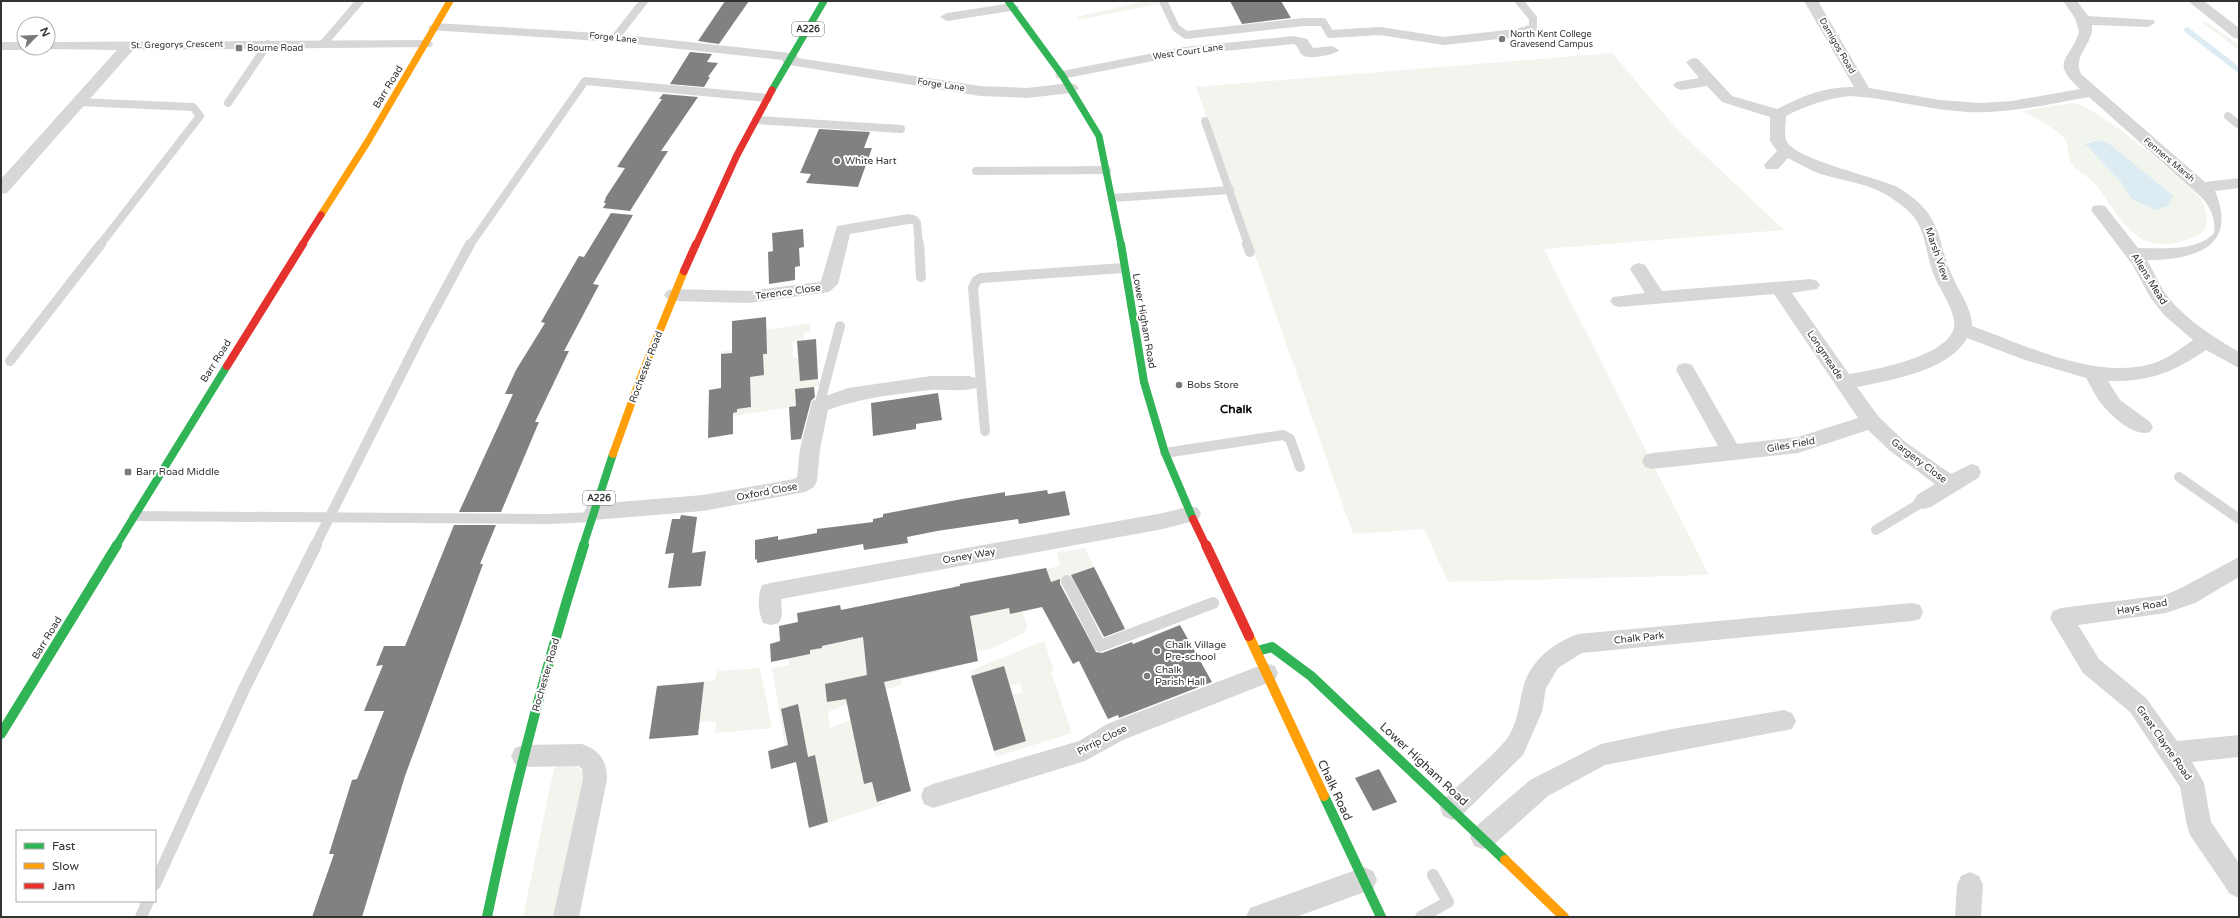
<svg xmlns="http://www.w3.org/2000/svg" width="2240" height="918" font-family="'Varela Round',sans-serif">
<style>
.green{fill:#f1f5ed;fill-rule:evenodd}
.water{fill:#ddebf3}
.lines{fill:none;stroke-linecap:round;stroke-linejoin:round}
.stream{stroke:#ddebf3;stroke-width:5.5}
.building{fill:#818181}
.lane-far2{stroke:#d7d7d7;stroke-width:8}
.lane-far1{stroke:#d7d7d7;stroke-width:10}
.lane{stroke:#d7d7d7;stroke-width:12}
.street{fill:#d7d7d7;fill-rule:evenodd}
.fast-far2{stroke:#30b455;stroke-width:7}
.fast-far1{stroke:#30b455;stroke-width:8}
.fast{stroke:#30b455;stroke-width:10}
.slow-far2{stroke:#ff9f0a;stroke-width:7}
.slow-far1{stroke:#ff9f0a;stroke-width:8}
.slow{stroke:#ff9f0a;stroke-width:10}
.jam-far2{stroke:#e5322d;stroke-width:7}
.jam-far1{stroke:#e5322d;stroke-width:8}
.jam{stroke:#e5322d;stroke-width:10}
.poi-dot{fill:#7a7a7a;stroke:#fff;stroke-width:1.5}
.labels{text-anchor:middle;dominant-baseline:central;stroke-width:4;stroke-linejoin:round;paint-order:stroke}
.shield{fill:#fff;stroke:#707070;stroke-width:1}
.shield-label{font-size:9px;font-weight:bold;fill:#333}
.far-poi-label{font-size:9px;fill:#333;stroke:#fff;text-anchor:start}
.far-street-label{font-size:9px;fill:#333;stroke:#fff}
.street-label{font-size:10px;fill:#333;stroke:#fff}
.poi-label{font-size:10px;fill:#333;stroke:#fff;text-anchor:start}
.quarter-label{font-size:12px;font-weight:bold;fill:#000;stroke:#fff}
.near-street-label{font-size:12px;fill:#333;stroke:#fff}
</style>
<rect width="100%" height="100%" fill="#fff"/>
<g class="green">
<path d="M1144,1H1157L1159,4L1079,20L1077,17Z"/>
<path d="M2202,22L2208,23L2239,45V50Z"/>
<path d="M1612,53L1677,129L1784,230L1544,249L1709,575L1448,582L1424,529L1353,534L1196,87Z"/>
<path d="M2073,103C2096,105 2182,178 2199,197C2208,208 2212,230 2197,236C2140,260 2126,227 2097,186C2090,177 2078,173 2072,164C2067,156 2069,144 2064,138C2054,127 2036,119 2023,111ZM2095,140H2101L2172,196L2150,208C2126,198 2133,194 2117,178C2107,167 2097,157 2086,146V143Z"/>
<path d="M811,323L810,332L804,333V340L792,342L793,357H798L800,372L818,370V379L820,386L795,390L796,404L810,402V404L709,420V416L736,412L737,409L721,381L764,375V362L756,363L755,349L721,354V352L732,350L758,331Z"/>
<path d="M1085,548L1094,567L1050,584L1046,569L1060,566L1057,552Z"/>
<path d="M960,584L965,614L1009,608L1010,613L1022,609L1027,627L1024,633L991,649L938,658L940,671L901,679L902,684L885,690L867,675L853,678L855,701L828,712L830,728L889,704L891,711L852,723L857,753L864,750L869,770L861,773L864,784L872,782L877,802L888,803L828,822L815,755L796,760L793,744L785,746L772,668L789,665L788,658L810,654V650L844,641L841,610L901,599L905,596L910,633L954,587V585Z"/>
<path d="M1044,641L1054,670L1051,672L1072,733L995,757L994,751L1026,741L1012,695L1023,692L1020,683L1010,686L1004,666L971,676L970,671Z"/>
<path d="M760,668L772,728L715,733L716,721L690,723L691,718L700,717L702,702L681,704L683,684L715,680L717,671Z"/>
<path d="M565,763L576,765L584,774L556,917H523L554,768Z"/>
</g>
<path class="water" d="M2098,140L2108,143L2170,193L2173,196L2168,206L2154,210L2132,199L2120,181L2085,144Z"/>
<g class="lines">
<path class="stream" d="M2187,30L2239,70"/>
</g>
<g class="building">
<path d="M725,1H749L719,44L698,41Z"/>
<path d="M1230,1H1281L1291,18L1242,24Z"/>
<path d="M690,52L712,54L707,62L718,63L708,77H710L704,87L670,84Z"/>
<path d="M663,94L698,97L661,151H668L630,211L603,208L606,203H604L606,197L625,168L617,167L662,99H659Z"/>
<path d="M819,129L870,132L864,148H872L858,187L806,183L811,174L800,173Z"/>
<path d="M611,213L633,215L593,284L599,285L564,351H569L535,422H539L501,512H459L513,394H505L516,370L545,323L541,322L565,280L579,256L584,257Z"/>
<path d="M803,229L804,247L799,248L800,266L795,267V280L769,284L768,252L773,251L772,233Z"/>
<path d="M766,317L767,354H763L764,375L750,377L751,407L737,409V412L733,413V434L708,438L709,390L721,388V354L732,353V321Z"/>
<path d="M816,339L818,379L800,381L797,341Z"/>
<path d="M814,387L815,397L811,401L801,439L791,440L789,407L796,406L795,389Z"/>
<path d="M938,393L942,420L916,424V429L873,436L871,403Z"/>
<path d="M1047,490L1048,494L1065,491L1070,515L1019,524L1018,519L937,531L907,537L908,543L864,550L863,544L757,563V559L755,560V540L778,536V540L817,533V529L873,522V519L883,517V514L962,499L1005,492V496Z"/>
<path d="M681,515L697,517L692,553L706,551L701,586L668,588L674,553L665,554L672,519H680Z"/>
<path d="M454,525H496L480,564H483L405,776L362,917H312L334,854H329L352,780L357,779L384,711H364L383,665L376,666L384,646H405Z"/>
<path d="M1094,567L1125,629L1104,637L1071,575Z"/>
<path d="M1046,568L1051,582L1060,579V584L1096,652L1102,653L1132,642L1133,644L1180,625L1212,682L1119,718L1118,715L1108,719L1079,661L1073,664L1042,607L1010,614L1009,608L970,616L978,661L884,682L911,791L877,802L872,782L864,784L846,699L827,702L825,684L867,675L863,637L822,646V648L810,650V654L771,662L770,644L780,641L779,626L798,622L797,613L840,605L841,610L960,586V584Z"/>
<path d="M1004,666L1026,741L994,751L971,676Z"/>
<path d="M704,682L698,735L649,739L657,686Z"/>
<path d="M798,704L808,757L815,755L828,822L809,828L796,762L771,769L768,751L788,745L781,709Z"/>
<path d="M1379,769L1397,802L1373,811L1355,778Z"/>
</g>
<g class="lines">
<g class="lane-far2">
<path d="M1163,1L1176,28L1186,35L1303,22H1323L1330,34L1380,31L1444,41L1516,33L1533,28V18L1519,1"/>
<path d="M615,38L644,1"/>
<path d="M323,44L360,1"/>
<path d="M78,102L193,107L200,116L100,245"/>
<path d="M228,103L268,44"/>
<path d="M2228,116L2239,125"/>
<path d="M756,120L901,129"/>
<path d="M1205,121L1248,245"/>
<path d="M976,171L1107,170"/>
<path d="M1113,198L1230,190"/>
<path d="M908,219L915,220L917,223L919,245"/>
<path d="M470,245L585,81L768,98"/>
</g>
<g class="lane-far1">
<path d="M919,244L921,277"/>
<path d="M1247,244L1250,252"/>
<path d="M10,361L101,244"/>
<path d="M819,406L840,326"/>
<path d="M985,431L973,288L976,281L981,278L1124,268"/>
<path d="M1165,453L1283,435L1290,439L1300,467"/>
<path d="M2179,477L2239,519"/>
<path d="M134,516L550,519L592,517"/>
<path d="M1876,530L1924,501"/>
<path d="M315,546L423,331L470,244"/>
</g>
<g class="lane">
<path d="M1067,581L1100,646L1213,603"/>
<path d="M155,884L245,687L316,545"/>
<path d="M141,917L148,901"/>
<path d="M1421,917L1448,902L1433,875"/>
</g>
<g class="street">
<path d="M1804,1H1818L1869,88L1940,100L1981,103L2012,101L2080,89C2049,61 2070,61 2079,32L2075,18L2063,1H2077L2088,16L2153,20L2155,23L2148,27L2092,25C2094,44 2072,55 2081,74L2205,182L2239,178V188L2215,191C2240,250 2189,260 2147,260C2153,270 2157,280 2163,290C2181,317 2212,336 2239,352V368L2206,350C2172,373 2149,382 2108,381L2120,400L2150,422L2153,427L2150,432C2136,437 2116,420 2107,410C2098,402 2092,388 2086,378L2025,360L1967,338C1949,371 1891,380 1857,387L1878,416L1904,441L1951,474L1971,464L1978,466L1981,472L1978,478L1931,507L1924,509L1917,507L1914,501L1917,495L1935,484L1890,451L1868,430L1798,453L1652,469L1645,467L1642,461L1645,455L1652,453L1718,446L1676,370L1678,365L1685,363L1692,365L1737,444L1798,437L1858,418L1774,294L1619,307L1613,305L1610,301L1613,297L1645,293L1630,269L1633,265L1639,263L1645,265L1662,291L1811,279L1817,281L1820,285L1817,289L1792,293L1849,374C1873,370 1960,355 1954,320C1951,303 1939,289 1933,273C1927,257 1926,239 1918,223C1913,213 1899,203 1890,197C1869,183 1841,181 1818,173C1808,169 1798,163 1788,158L1778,169H1766L1764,165L1777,151L1770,141V117L1722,102L1707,86L1681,90L1676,88L1673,85L1676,82L1699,78L1686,62L1693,58L1698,59L1732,96L1777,109C1800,97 1826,86 1854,87ZM1850,96C1889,98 1928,110 1968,112C2008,114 2049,104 2089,97L2200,196C2210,206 2216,218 2214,233C2197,252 2161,248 2138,248L2105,206L2099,205L2093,206L2091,210L2132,264L2150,297L2165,316L2193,340C2180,349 2166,360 2151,364C2095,380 2025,345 1972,326C1972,307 1958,291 1951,273C1939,246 1942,225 1919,203C1913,198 1906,192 1899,188C1879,177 1793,160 1786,140C1784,134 1786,123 1786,116C1807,105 1826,99 1850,96Z"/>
<path d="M2188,1H2204L2239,28V39L2234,38Z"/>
<path d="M1012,3L1019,7L1017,10L947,21L940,17L947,13Z"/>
<path d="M435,23L615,34L791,53L796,54L798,58L980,86L1027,88L1071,83L1076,85L1079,88L1076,91L1071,93L1027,98L980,96L789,65L784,64L782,60L615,42L430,30L428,27Z"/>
<path d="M1294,36L1307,39L1313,48L1332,46L1339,50C1336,55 1310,59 1304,56C1299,54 1299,47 1294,44L1184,55L1062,79L1057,78L1055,75L1057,72L1062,71L1184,47Z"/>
<path d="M426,40L431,41L433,44L431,47L133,50L7,193L1,194V179L117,50L43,49L48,48V42Z"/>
<path d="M1,42H24V48H30L24,50H1Z"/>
<path d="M908,214L914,215L916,219L914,223L850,234L838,284L829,292L749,303L673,301L667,299L664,295L667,291L673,289L749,291L819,282L821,281L837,226Z"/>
<path d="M931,376H969L976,378L978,383L976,388C961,392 945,389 930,390C896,394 860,398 828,410L820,449L817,481L814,487L805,492L703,511L594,520L587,518L584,512L587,506L594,504L703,495L794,479L797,477L800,449L812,401L848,388Z"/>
<path d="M1191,506L1198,508L1201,514L1198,520L1163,529L781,599L782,616L779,623L771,625L763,623C758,612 757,596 762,585L770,583L1163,513Z"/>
<path d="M2239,557V577L2195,603L2166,613L2078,625L2099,659L2146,698L2177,741L2239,735V757L2192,762L2204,783L2211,822L2239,863V898L2230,894L2190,835L2187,826L2180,787L2130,712L2083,673L2050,618L2053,611L2061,608L2165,595L2179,589Z"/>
<path d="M1912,603L1920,605L1923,612L1920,619L1912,621L1582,653L1558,668L1546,688L1542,712L1523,755L1461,816L1452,820L1443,816L1440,808L1443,800C1462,781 1489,760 1506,740C1517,726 1519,705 1523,688C1530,661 1553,643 1578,634Z"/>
<path d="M1267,663L1275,666L1278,673L1275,680L1123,740L1085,761L933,808L924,804L921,796L924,788L933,784L1079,741L1107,724Z"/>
<path d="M1784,710L1792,713L1796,721L1792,729L1605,765L1548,796L1492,846L1483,849L1474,846L1470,837L1474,828L1530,780L1601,744L1672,729Z"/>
<path d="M582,744C599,750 607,760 607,779L579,917H553L583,779L582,769L579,766L523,767L515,764L511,756L515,748L523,745Z"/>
<path d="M1364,867L1373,871L1377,880L1373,889L1296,917H1246L1250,908Z"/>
<path d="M1970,872L1979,876L1983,885L1981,917H1955L1957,885L1961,876Z"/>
</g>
<g class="fast-far2">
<path d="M1008,1L1062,75L1099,136L1121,245"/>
<path d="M772,90L824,1"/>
</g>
<g class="fast-far1">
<path d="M1121,244L1144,382L1165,453L1193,519"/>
<path d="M116,546L227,366"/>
<path d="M583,546L613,454"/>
</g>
<g class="fast">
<path d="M1257,651L1272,647L1311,676L1505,860"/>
<path d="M1,734L117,545"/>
<path d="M1324,796L1381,917"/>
<path d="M487,917C513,791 545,668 584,545"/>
</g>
<path class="slow-far2" d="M321,215L368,141L450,1"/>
<path class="slow-far1" d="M613,454L642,374L684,271"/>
<g class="slow">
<path d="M1249,636L1324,796"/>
<path d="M1505,860L1564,917"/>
</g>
<g class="jam-far2">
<path d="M302,245L321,215"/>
<path d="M696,245L737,155L772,90"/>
</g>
<g class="jam-far1">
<path d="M684,271L696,244"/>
<path d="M227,366L303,244"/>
<path d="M1193,519L1206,546"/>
</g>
<path class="jam" d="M1206,545L1249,636"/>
</g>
<g class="poi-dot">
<circle cx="1502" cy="39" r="4"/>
<rect x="235" y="44" width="8" height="8" rx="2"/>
<circle cx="837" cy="161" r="4"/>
<circle cx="1179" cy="385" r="4"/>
<rect x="124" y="468" width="8" height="8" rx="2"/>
<circle cx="1157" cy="651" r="4"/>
<circle cx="1147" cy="676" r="4"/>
</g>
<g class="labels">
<g class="shield">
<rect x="792" y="22" width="32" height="14" rx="3"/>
<rect x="583" y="491" width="32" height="14" rx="3"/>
</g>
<g class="shield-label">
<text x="808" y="29">A226</text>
<text x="599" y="498">A226</text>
</g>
<g class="far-poi-label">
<text x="1510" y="34">North Kent College<tspan x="1510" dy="10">Gravesend Campus</tspan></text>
<text x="247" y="48">Bourne Road</text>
</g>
<g class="far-street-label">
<text transform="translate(613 38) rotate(6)">Forge Lane</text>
<text transform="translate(177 45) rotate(-1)">St. Gregorys Crescent</text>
<text transform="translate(1837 46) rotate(60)">Damigos Road</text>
<text transform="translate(1188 52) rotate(-8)">West Court Lane</text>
<text transform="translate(941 85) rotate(9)">Forge Lane</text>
<text transform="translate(2169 160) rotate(40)">Fenners Marsh</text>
</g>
<g class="street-label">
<text transform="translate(388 87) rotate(-59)">Barr Road</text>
<text transform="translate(1937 254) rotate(71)">Marsh View</text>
<text transform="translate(2149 279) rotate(58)">Allens Mead</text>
<text transform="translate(788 292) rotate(-8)">Terence Close</text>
<text transform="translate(1144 321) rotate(80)">Lower Higham Road</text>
<text transform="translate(1825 355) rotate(56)">Longmeade</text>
<text transform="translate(216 361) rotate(-58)">Barr Road</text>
<text transform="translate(646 367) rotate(-69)">Rochester Road</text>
<text transform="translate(1791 445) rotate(-10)">Giles Field</text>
<text transform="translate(1919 461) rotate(37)">Gargery Close</text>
<text transform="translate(767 492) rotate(-11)">Oxford Close</text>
<text transform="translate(969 556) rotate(-10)">Osney Way</text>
<text transform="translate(2142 607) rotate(-10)">Hays Road</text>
<text transform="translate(47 638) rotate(-59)">Barr Road</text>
<text transform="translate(1639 638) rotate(-6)">Chalk Park</text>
<text transform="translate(546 675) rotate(-74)">Rochester Road</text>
<text transform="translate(1102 740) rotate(-27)">Pirrip Close</text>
<text transform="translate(2164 743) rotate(55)">Great Clayne Road</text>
</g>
<g class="poi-label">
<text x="845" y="161">White Hart</text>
<text x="1187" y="385">Bobs Store</text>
<text x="136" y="472">Barr Road Middle</text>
<text x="1165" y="645">Chalk Village<tspan x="1165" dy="12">Pre-school</tspan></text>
<text x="1155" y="670">Chalk<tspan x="1155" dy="12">Parish Hall</tspan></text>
</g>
<g class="quarter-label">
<text x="1236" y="409">Chalk</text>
</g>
<g class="near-street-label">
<text transform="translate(1424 764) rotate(43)">Lower Higham Road</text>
<text transform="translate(1335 790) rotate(65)">Chalk Road</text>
</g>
</g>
<rect width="2240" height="918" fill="none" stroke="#333333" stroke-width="4"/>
<rect x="16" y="830" width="140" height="72" fill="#ffffff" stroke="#adadad"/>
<rect x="24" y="843" width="20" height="6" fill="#30b455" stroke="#adadad"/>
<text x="52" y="850" font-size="12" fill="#333333">Fast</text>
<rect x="24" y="863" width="20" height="6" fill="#ff9f0a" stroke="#adadad"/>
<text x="52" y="870" font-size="12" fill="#333333">Slow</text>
<rect x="24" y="883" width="20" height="6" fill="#e5322d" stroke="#adadad"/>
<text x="52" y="890" font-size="12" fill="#333333">Jam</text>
<g transform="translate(36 36) rotate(66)"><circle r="19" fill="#ffffff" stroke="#adadad"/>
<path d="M0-3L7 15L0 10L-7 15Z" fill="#7a7a7a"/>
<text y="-6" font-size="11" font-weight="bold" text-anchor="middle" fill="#333333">N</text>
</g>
</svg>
